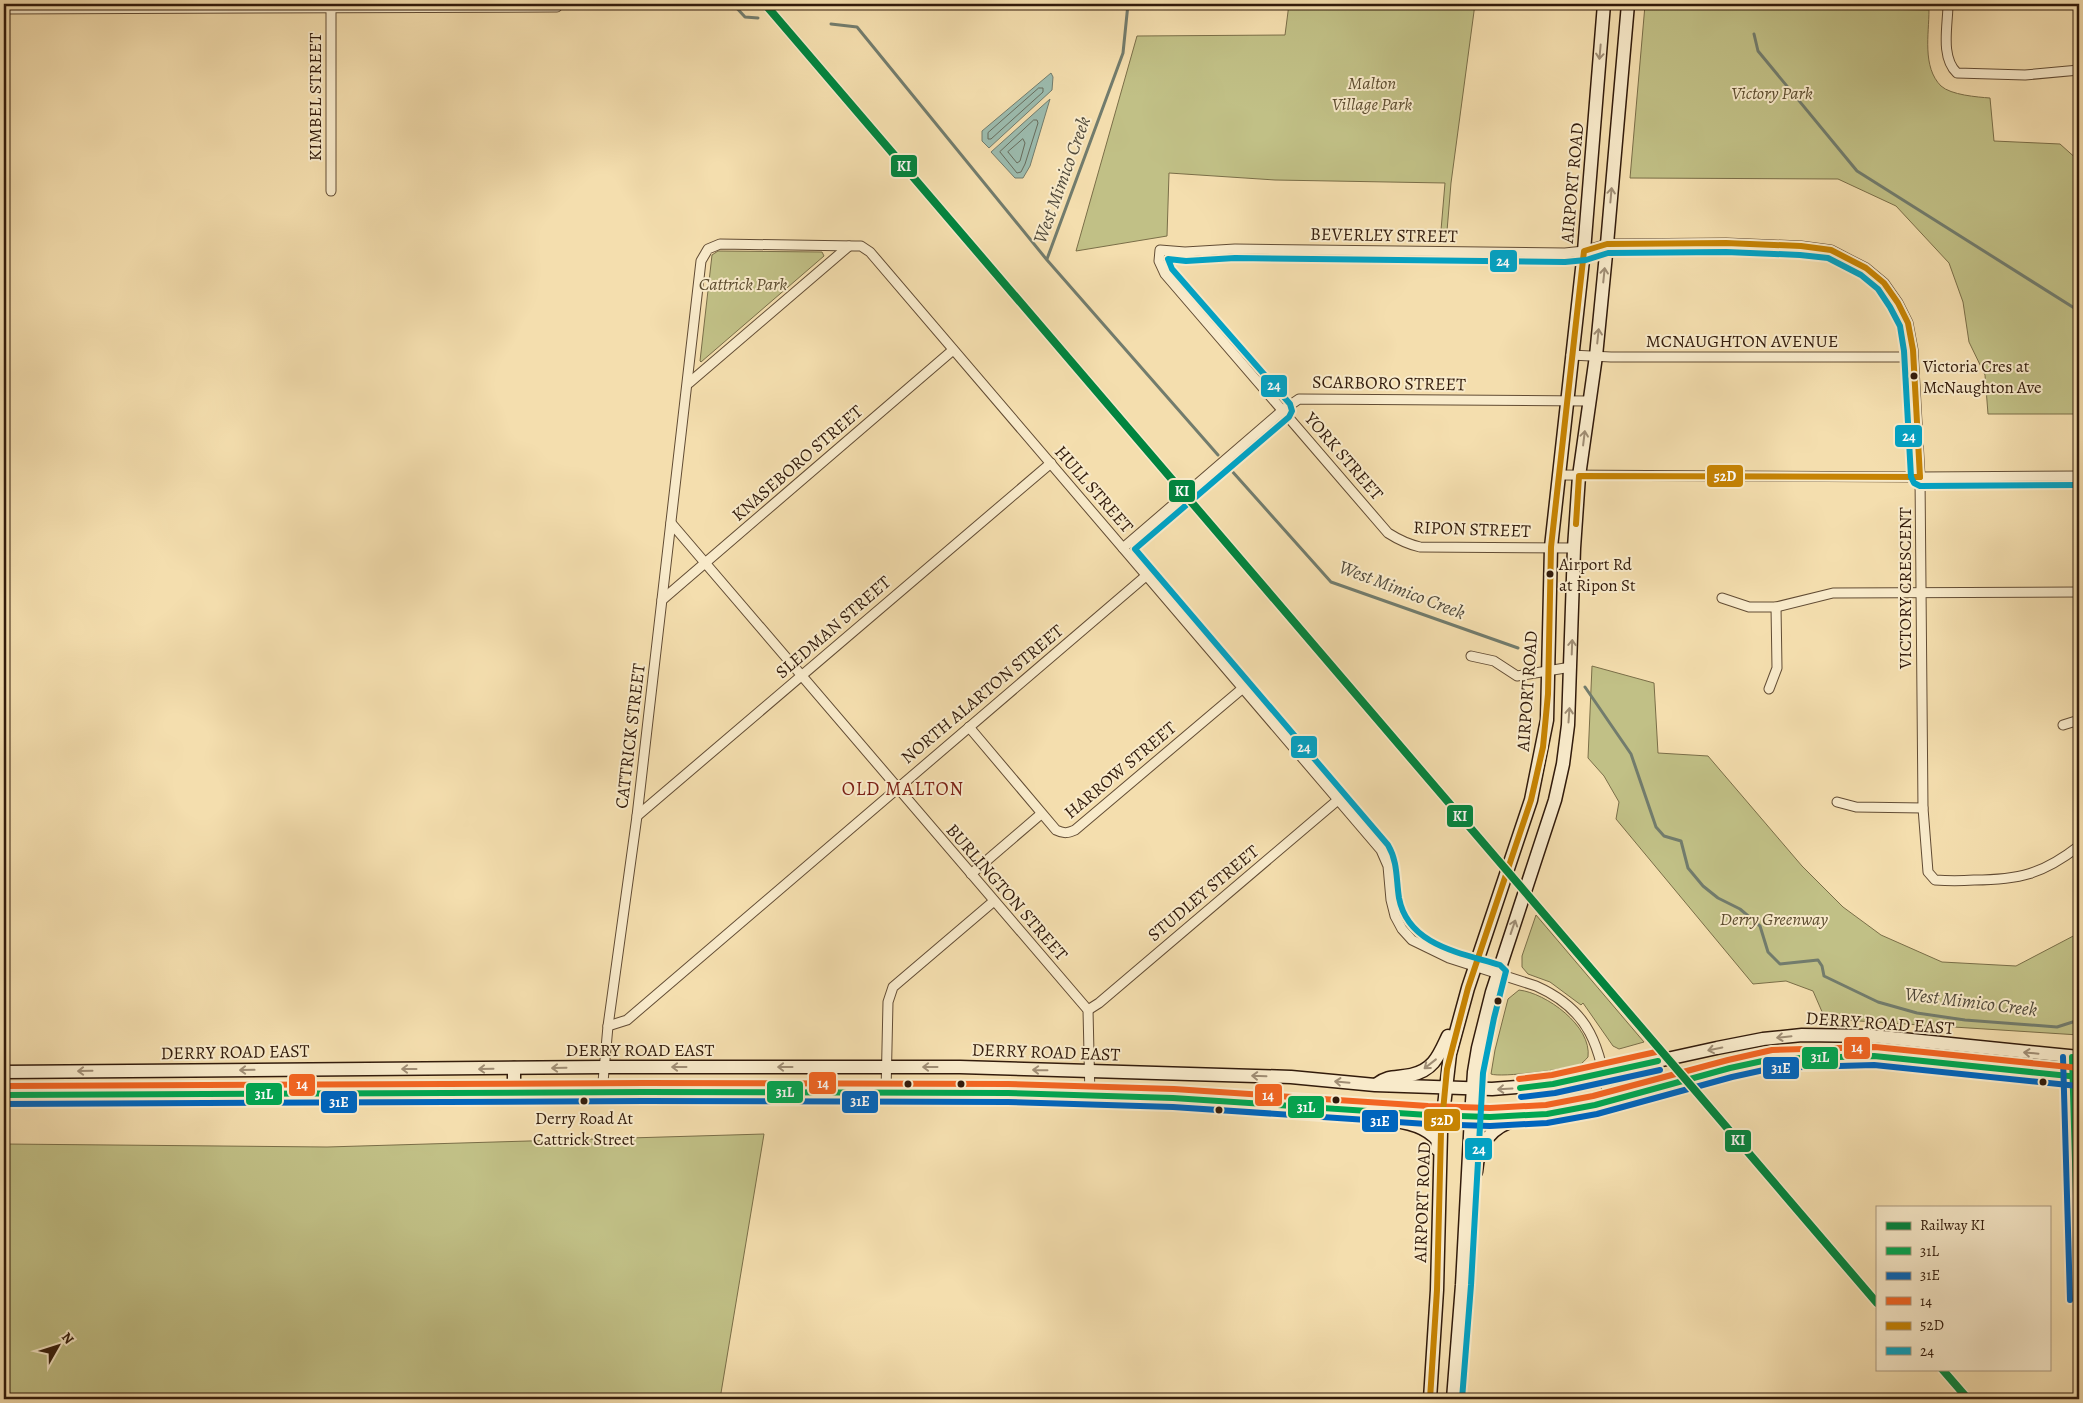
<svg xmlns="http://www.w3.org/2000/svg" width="2083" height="1403" font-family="Alegreya,serif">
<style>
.green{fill:#c1c086;stroke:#7a6e48}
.water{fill:#9cbcaf;stroke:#727c6d}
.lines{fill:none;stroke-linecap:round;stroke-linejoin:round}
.shore{stroke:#676c5d;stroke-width:1}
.stream{stroke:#727c6d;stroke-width:3}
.minor-casing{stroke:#624c34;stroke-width:11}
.secondary-casing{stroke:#321b0b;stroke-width:15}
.minor{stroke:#f8eaca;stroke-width:9}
.secondary{stroke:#f8eaca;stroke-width:12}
.bus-1-casing{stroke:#f8eaca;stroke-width:10}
.bus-2-casing{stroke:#f8eaca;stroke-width:10}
.bus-3-casing{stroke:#f8eaca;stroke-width:10}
.bus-4-casing{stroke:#f8eaca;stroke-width:10}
.bus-5-casing{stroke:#f8eaca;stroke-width:10}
.bus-1{stroke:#00a651;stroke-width:6}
.bus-2{stroke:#0065bd;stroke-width:6}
.bus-3{stroke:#f26522;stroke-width:6}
.bus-4{stroke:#c68303;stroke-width:6}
.bus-5{stroke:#02a2c4;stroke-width:6}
.rail-1-casing{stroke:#f8eaca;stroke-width:11}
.rail-1{stroke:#00853f;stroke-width:8}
.oneway{stroke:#9f8d74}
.bus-dot{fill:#321b0b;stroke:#f8eaca;stroke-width:2}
.labels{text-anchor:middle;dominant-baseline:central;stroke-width:4;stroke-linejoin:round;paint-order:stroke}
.bus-label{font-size:17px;fill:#321b0b;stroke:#f8eaca;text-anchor:start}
.park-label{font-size:18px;font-style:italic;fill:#5d4d30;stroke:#f8eaca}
.street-label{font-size:18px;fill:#321b0b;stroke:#f8eaca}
.water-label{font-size:19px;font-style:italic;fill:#524b3c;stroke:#f8eaca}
.neighbourhood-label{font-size:19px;letter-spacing:1px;fill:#7a1f14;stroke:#f8eaca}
.line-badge{stroke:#f8eaca;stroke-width:2}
.badge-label{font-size:14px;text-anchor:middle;font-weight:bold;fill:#fff}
</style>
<rect width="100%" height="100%" fill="#f4deae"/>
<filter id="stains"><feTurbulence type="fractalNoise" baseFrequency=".004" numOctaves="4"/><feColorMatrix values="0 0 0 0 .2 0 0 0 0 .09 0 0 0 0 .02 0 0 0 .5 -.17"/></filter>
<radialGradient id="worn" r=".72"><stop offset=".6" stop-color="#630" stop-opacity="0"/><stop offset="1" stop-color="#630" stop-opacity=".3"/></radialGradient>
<g class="green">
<path d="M1289,4H1475L1451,183L1446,243L1440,242L1445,183L1275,180L1169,173L1167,236L1076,251L1137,36L1285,35Z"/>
<path d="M1645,5L1929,10C1929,34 1922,67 1941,86C1951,95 1977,97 1990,98L1994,141L2060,144L2079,161V414H1988L1985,375L1969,342L1963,302L1949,263L1896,206L1838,179L1630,178Z"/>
<path d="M718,251L822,252L824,256L701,362L700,361L712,255Z"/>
<path d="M1592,666L1654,683L1658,753L1708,756L1802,866L1843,907L1881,935L1942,962L2016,966L2079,933V1035L1828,1019L1823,1014L1813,991L1786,981L1753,984L1616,819L1619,802L1604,776L1588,758Z"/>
<path d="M1536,915L1644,1042L1619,1049L1613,1046L1583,1003L1581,1005L1550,982L1528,974L1522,967V956Z"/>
<path d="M1519,990C1546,993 1592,1026 1588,1057C1585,1060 1583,1063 1579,1065C1567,1069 1501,1078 1491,1074L1495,1050L1508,999Z"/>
<path d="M764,1134L720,1399H4V1144L327,1147Z"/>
</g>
<g class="water">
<path d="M1051,73L1053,77L1052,90L989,148L982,141V131Z"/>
<path d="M1050,99L1030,166L1023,178H1015L991,152Z"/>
</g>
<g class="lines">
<g class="shore">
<path d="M1039,88H1043V92L991,139H988V133Z"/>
<path d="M1034,120H1037L1038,123L1025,164L1021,172L1017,173L1000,152Z"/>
<path d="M1023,139L1025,143L1020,161L1017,163L1008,152Z"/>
</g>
<g class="stream">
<path d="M733,4L745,17L758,18"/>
<path d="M831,24L857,27L1047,260L1218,455"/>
<path d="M1754,34L1758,51L1857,171L2079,311"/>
<path d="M1047,259L1123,53L1128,4"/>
<path d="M1231,470L1331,582L1518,648"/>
<path d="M1585,687L1631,754L1656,827L1664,836L1681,841L1688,868L1703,886L1718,898L1740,909L1760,926L1768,952L1780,964L1818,960L1822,966L1824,976L1878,1002L1917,1013L1965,1020L2057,1027L2079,1020"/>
</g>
<g class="minor-casing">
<g id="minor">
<path d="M331,4V191"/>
<path d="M1948,4C1948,25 1940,57 1957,73L2025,75L2079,70"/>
<path d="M4,9L557,7"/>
<path d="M1571,355L1611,357H1913"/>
<path d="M689,383L849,246"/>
<path d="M1559,475L1920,477L2079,476"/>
<path d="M671,523L1088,1010L1090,1097"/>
<path d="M1123,548L1283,410L1299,399L1588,401"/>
<path d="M1574,548L1420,547C1407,544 1399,540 1388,533L1165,274L1159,261L1160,250L1185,252L1235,249L1565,253L1584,251L1607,244L1726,243L1801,246L1831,250L1866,268L1884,283L1898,303L1908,323L1913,350L1920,477L1923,808L1928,872L1935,880C1948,881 1961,881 1974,880C2019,880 2043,874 2079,846"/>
<path d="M1722,598L1749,607H1776L1833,593L2079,592"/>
<path d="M662,600L953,350"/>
<path d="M1471,656L1494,661L1517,676L1571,667"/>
<path d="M1769,689L1777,668L1776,607"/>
<path d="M2063,725L2079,720"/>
<path d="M969,727L1056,830C1064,834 1068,833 1075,830L1243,688"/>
<path d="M1837,802L1856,807L1923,808"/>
<path d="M637,816L1051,463"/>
<path d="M971,874L1041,814"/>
<path d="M1088,1010L1099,1003L1339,799"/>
<path d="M608,1026L627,1020L1147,575"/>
<path d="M886,1092L888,1002L893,987L994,901"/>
<path d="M602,1093L608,1026L637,816L701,261L708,249L720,244L855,246H861L870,252L1381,850L1388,866L1391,900L1395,916L1402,929L1412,940L1449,958L1536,986C1592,1011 1599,1047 1609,1102"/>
</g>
</g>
<g class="secondary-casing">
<g id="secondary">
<path d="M4,1072L605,1067H960L1291,1077L1375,1085L1492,1089L1553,1084L1717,1048L1763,1039L1802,1035L1872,1036L2079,1057"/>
<path d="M1377,1084C1389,1075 1396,1078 1411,1075C1434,1070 1439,1055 1448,1036"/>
<path d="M514,1092V1068"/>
<path d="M4,1095L644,1092L1008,1093L1173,1098L1428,1115L1490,1117L1547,1114L1595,1105L1730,1068L1772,1059L1807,1057L1874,1056L1917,1059L2079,1077"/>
<path d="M1383,1120C1402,1121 1426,1125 1438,1141L1437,1149"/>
<path d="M1476,1172C1478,1144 1491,1126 1519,1119"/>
<path d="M1430,1399L1437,1290L1441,1132L1450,1054L1468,988L1531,800L1547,720L1551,547L1584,251L1604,4"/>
<path d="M1453,1399L1462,1285L1471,1117L1474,1072L1478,1048L1492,992L1555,800L1563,764L1568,725L1574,548L1579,476L1596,356L1607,244L1628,4"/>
</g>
</g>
<use href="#minor" class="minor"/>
<use href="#secondary" class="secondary"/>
<g class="bus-1-casing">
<g id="bus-1">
<path d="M2072,1057L2079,1300"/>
<path d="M1520,1088L1553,1084L1658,1061"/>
<path d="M4,1095L644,1092L1008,1093L1173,1098L1428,1115L1490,1117L1547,1114L1595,1105L1730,1068L1772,1059L1874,1056L2079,1077"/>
</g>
</g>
<g class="bus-2-casing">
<g id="bus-2">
<path d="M2063,1057L2070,1300"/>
<path d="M1521,1097L1555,1093L1660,1070"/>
<path d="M4,1104L644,1101L1008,1102L1173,1107L1427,1124L1490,1126L1547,1123L1597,1114L1732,1077L1773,1068L1874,1065L2078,1086"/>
</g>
</g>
<g class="bus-3-casing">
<g id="bus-3">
<path d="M1519,1079L1552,1075L1656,1052"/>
<path d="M4,1086L644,1083L1008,1084L1174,1089L1428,1106L1490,1108L1546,1105L1593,1096L1728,1060L1772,1050L1875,1047L2079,1068"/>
</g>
</g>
<g class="bus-4-casing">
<g id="bus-4">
<path d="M1576,524L1579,476L1920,477"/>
<path d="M1430,1399L1437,1290L1441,1132L1447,1069L1468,988L1531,800L1543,747L1548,694L1551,547L1584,251L1607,244L1726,243L1801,246L1831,250L1866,268L1884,283L1898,303L1908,323L1913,350L1920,477"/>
</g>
</g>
<g class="bus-5-casing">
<path id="bus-5" d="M1462,1399L1471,1285L1483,1073L1494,1018L1506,971L1500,965C1462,953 1408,946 1399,898C1396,879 1398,862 1388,845L1135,549L1289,417L1292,411L1290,404L1172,269L1168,259L1186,261L1235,258L1565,262L1586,260L1608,253L1726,252L1800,255L1828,258L1861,275L1878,289L1890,307L1900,326L1904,351L1911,477L1914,483L1920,486L2079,485"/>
</g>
<use href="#bus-1" class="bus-1"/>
<use href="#bus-2" class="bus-2"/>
<use href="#bus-3" class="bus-3"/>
<use href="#bus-4" class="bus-4"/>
<use href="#bus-5" class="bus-5"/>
<g class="rail-1-casing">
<g id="rail-1">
<path d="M765,4L1877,1303"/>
<path d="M1942,1369L1968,1399"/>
</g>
</g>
<use href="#rail-1" class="rail-1"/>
</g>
<defs><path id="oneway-shaft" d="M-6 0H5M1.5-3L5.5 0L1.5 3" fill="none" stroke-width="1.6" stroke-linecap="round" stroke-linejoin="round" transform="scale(1.25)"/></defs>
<g class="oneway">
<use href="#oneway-shaft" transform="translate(1600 52) rotate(95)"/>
<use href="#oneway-shaft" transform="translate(1611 195) rotate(-85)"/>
<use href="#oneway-shaft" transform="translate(1604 275) rotate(-84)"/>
<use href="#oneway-shaft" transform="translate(1598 336) rotate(-84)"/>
<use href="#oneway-shaft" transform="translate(1584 438) rotate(-83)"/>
<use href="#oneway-shaft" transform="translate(1572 647) rotate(-88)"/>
<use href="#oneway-shaft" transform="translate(1569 715) rotate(-86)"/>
<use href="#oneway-shaft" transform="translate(1513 927) rotate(-71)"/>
<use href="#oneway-shaft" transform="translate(1784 1037) rotate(174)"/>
<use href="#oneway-shaft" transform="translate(1715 1049) rotate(168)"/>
<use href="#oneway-shaft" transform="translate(2031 1053) rotate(-175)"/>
<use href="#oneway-shaft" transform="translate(1430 1064) rotate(142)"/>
<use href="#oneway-shaft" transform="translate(679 1067) rotate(180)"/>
<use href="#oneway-shaft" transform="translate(785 1067) rotate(-180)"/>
<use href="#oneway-shaft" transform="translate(930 1067) rotate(-180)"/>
<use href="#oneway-shaft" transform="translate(559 1068) rotate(179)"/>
<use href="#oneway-shaft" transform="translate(409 1069) rotate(-180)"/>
<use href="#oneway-shaft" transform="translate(486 1069) rotate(179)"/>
<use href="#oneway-shaft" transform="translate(247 1070) rotate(179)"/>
<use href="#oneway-shaft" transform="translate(1040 1070) rotate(-179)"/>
<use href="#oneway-shaft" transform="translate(85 1071) rotate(179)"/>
<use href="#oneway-shaft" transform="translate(1259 1076) rotate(-178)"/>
<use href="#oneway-shaft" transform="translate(1342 1082) rotate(-175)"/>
<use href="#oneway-shaft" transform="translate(1505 1089) rotate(177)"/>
</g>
<g class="bus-dot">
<circle cx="1914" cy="376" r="4.5"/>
<circle cx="1550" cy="574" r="4.5"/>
<circle cx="1498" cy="1001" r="4.5"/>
<circle cx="2043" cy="1082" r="4.5"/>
<circle cx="908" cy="1084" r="4.5"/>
<circle cx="961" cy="1084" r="4.5"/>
<circle cx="1336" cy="1100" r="4.5"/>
<circle cx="584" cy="1101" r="4.5"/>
<circle cx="1219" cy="1110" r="4.5"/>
</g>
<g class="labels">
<g class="bus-label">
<text x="1923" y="366">Victoria Cres at<tspan x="1923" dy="21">McNaughton Ave</tspan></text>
<text x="1559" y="564">Airport Rd<tspan x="1559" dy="21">at Ripon St</tspan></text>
<text x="584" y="1118" text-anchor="middle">Derry Road At<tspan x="584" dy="21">Cattrick Street</tspan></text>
</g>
<g class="park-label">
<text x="1372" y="83">Malton<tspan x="1372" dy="21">Village Park</tspan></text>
<text x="1772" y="93">Victory Park</text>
<text x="743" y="284">Cattrick Park</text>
<text x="1774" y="919">Derry Greenway</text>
</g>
<g class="street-label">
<text transform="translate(315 97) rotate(-90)">KIMBEL STREET</text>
<text transform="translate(1572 183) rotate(-85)">AIRPORT ROAD</text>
<text transform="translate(1384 235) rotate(1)">BEVERLEY STREET</text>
<text x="1742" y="341">MCNAUGHTON AVENUE</text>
<text transform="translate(1389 383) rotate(1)">SCARBORO STREET</text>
<text transform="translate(1344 456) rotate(49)">YORK STREET</text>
<text transform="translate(797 463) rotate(-41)">KNASEBORO STREET</text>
<text transform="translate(1094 489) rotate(49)">HULL STREET</text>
<text transform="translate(1472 529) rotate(2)">RIPON STREET</text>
<text transform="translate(1905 588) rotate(-90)">VICTORY CRESCENT</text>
<text transform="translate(833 627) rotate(-41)">SLEDMAN STREET</text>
<text transform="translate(1527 691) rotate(-86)">AIRPORT ROAD</text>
<text transform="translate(982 694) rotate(-40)">NORTH ALARTON STREET</text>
<text transform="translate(630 736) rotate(-83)">CATTRICK STREET</text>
<text transform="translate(1120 770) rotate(-40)">HARROW STREET</text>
<text transform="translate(1007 892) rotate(49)">BURLINGTON STREET</text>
<text transform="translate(1203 893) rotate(-40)">STUDLEY STREET</text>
<text transform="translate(1880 1023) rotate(4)">DERRY ROAD EAST</text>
<text x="640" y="1050">DERRY ROAD EAST</text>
<text transform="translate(235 1052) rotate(-1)">DERRY ROAD EAST</text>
<text transform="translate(1046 1052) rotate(2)">DERRY ROAD EAST</text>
<text transform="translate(1422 1202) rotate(-88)">AIRPORT ROAD</text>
</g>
<g class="water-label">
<text transform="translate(1062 180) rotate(-70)">West Mimico Creek</text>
<text transform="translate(1402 590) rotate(21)">West Mimico Creek</text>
<text transform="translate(1971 1002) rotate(7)">West Mimico Creek</text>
</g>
<g class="neighbourhood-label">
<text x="903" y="789">OLD MALTON</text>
</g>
</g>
<g class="line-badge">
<rect x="890" y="154" width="28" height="24" rx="5" fill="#00853f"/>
<rect x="1489" y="249" width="29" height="24" rx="5" fill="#02a2c4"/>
<rect x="1260" y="374" width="28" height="24" rx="5" fill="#02a2c4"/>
<rect x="1894" y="424" width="29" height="24" rx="5" fill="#02a2c4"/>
<rect x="1706" y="464" width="38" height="24" rx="5" fill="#c68303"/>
<rect x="1168" y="479" width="28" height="24" rx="5" fill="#00853f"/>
<rect x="1290" y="735" width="28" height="24" rx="5" fill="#02a2c4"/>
<rect x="1446" y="804" width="28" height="24" rx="5" fill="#00853f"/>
<rect x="1843" y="1036" width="28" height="24" rx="5" fill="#f26522"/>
<rect x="1801" y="1046" width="38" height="24" rx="5" fill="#00a651"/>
<rect x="1762" y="1056" width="38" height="24" rx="5" fill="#0065bd"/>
<rect x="808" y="1071" width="29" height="24" rx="5" fill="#f26522"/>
<rect x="288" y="1073" width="28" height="24" rx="5" fill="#f26522"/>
<rect x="766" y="1080" width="38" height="24" rx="5" fill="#00a651"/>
<rect x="245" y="1082" width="38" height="24" rx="5" fill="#00a651"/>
<rect x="1254" y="1083" width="29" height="24" rx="5" fill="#f26522"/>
<rect x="841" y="1090" width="38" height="24" rx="5" fill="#0065bd"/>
<rect x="320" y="1090" width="38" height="24" rx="5" fill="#0065bd"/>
<rect x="1287" y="1095" width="38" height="24" rx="5" fill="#00a651"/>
<rect x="1423" y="1108" width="38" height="24" rx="5" fill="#c68303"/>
<rect x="1361" y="1109" width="38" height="24" rx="5" fill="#0065bd"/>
<rect x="1724" y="1129" width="28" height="24" rx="5" fill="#00853f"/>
<rect x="1464" y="1137" width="29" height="24" rx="5" fill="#02a2c4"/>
</g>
<g class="badge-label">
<text x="904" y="171">KI</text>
<text x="1503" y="266">24</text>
<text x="1274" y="390">24</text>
<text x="1909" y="441">24</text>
<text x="1725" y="481">52D</text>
<text x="1182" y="496">KI</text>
<text x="1304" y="752">24</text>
<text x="1460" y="821">KI</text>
<text x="1857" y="1052">14</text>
<text x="1820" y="1062">31L</text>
<text x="1781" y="1073">31E</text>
<text x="823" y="1088">14</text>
<text x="302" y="1089">14</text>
<text x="785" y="1097">31L</text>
<text x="264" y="1099">31L</text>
<text x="1268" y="1100">14</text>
<text x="860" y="1106">31E</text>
<text x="339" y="1107">31E</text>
<text x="1306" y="1112">31L</text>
<text x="1442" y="1125">52D</text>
<text x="1380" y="1126">31E</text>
<text x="1738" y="1145">KI</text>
<text x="1479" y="1154">24</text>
</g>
<rect width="2083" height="1403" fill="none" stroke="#f4deae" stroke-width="20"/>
<rect x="5" y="5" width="2073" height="1393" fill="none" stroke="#321b0b" stroke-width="2.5"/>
<rect x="10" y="10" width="2063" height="1383" fill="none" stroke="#321b0b"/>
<rect x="1876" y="1206" width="175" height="165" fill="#f8eaca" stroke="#a9977e"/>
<rect x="1886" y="1222" width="25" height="8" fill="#00853f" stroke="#a9977e"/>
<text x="1920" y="1230" font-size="15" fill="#321b0b">Railway KI</text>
<rect x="1886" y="1247" width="25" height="8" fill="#00a651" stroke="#a9977e"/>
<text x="1920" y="1256" font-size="15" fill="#321b0b">31L</text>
<rect x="1886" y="1272" width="25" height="8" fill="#0065bd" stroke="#a9977e"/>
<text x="1920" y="1280" font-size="15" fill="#321b0b">31E</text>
<rect x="1886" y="1297" width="25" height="8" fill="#f26522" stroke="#a9977e"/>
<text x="1920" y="1306" font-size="15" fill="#321b0b">14</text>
<rect x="1886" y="1322" width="25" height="8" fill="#c68303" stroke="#a9977e"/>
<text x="1920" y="1330" font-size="15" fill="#321b0b">52D</text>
<rect x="1886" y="1347" width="25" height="8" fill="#02a2c4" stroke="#a9977e"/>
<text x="1920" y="1356" font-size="15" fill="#321b0b">24</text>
<g transform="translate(58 1346) rotate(51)" stroke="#f8eaca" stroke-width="4" paint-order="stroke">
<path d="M0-4L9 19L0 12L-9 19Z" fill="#321b0b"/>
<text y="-8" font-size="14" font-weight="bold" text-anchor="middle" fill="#321b0b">N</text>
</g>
<rect width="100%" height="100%" filter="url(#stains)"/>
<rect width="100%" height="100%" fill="url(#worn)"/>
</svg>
